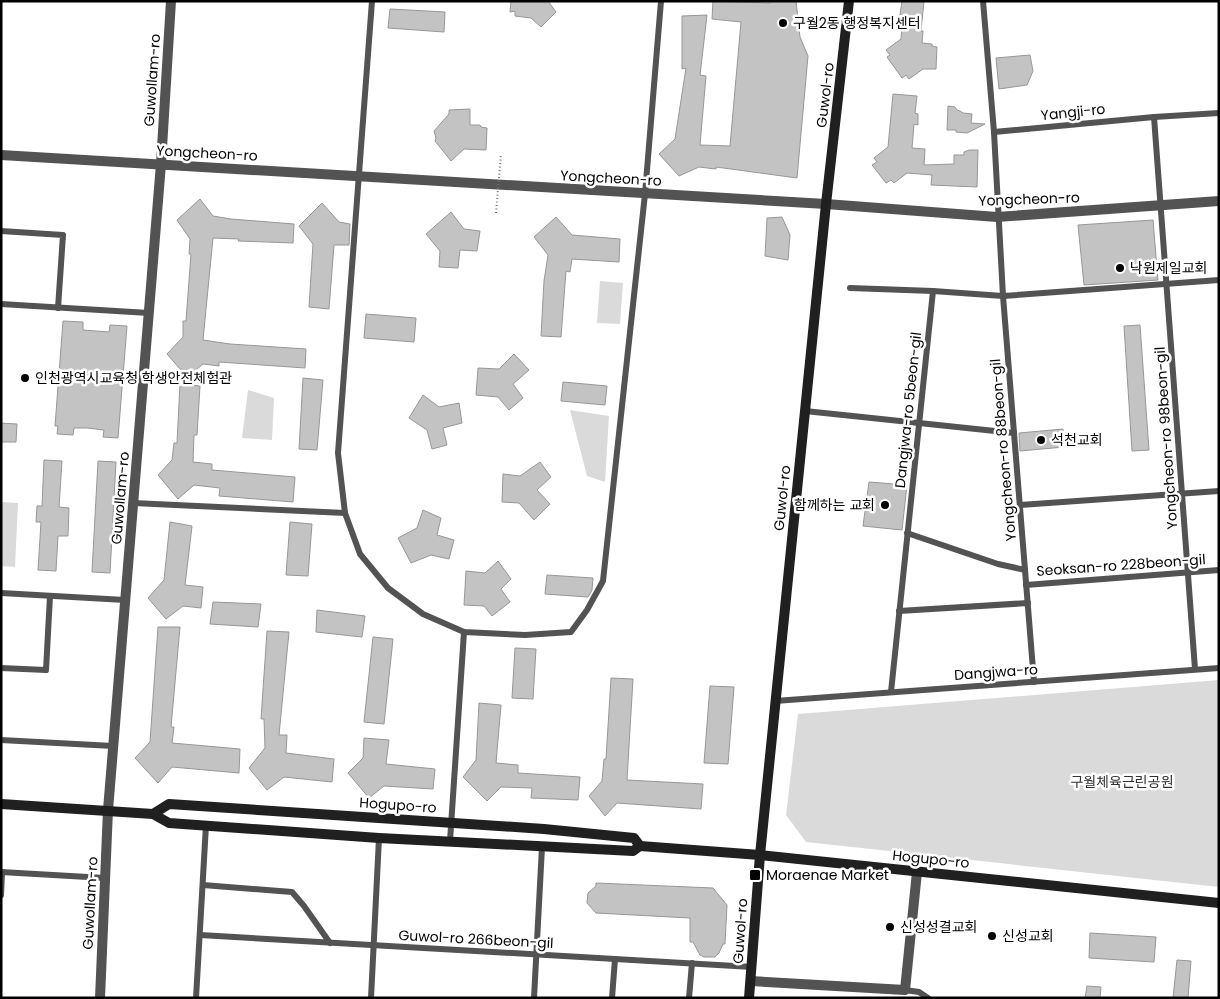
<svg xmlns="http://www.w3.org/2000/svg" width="1220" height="999" font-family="Poppins,'Noto Sans KR',sans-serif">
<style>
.green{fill:#dadada}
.building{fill:#c3c3c3;stroke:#979797}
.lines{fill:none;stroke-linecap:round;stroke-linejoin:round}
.service{stroke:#535353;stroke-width:6}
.minor{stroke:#535353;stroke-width:10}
.tertiary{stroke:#535353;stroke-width:10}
.secondary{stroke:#202020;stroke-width:10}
.path-bridge{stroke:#757575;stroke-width:2;stroke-dasharray:1 2.5;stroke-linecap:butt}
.poi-dot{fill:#000;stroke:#fff;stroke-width:2}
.labels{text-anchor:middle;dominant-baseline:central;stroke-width:5;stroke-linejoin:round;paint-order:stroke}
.poi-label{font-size:14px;fill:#000;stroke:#fff;text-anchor:start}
.street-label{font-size:14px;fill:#000;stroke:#fff}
.park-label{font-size:14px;fill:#313131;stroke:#fff}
</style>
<rect width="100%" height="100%" fill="#fff"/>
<g class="green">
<path d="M600,281L623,283L620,324L597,323Z"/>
<path d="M248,390L274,398L272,440L242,438Z"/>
<path d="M570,410L609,416L605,482L587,476Z"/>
<path d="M1,502L18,503L15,567L1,566Z"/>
<path d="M1219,680V887L806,842L786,815L798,714Z"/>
</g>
<g class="building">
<path d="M511,1H548L556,12L541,27L531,18L515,16V11L510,12Z"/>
<path d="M713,1L770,3L771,1H796L800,37L808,56L797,178L716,167V169L699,167L679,176L659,154L675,139L686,68L682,69V16L707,15L700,75L706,76L700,145L730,146L741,22L712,19Z"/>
<path d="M902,1H924L921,31H923L922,43L932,44V46L937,47L936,69H923L909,79L906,75L902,78L887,57L890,55L886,50L901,39L903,15H900Z"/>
<path d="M390,9L445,12L444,32L388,28Z"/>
<path d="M1030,55L1033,71L1027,85L999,89L996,58Z"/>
<path d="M893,94L917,96L915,113L918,114V125L914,124L912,148L925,149L924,165L954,164V155H964V152L969,150H978L977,187L931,185L932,175L907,173L894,183L891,180L886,183L872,165L877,162L874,158L888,147Z"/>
<path d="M948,106L955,107L957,110L960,111L963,113L972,114L971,123L985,124L967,133L956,132V130H947Z"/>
<path d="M470,109V125H480L481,127L487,128L486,150L464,149L451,161L435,141L436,138L434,131L449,114V110Z"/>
<path d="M200,199L213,216L231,219L294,224L293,243L238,241L239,239L213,238L203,340L230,344L306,349L305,368L219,362V366L203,364L187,377L167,354L183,337V321H186L191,254H189L190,239L177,220Z"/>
<path d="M322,203L339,222L350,224L349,245H334L329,309L309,307L313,244L299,226Z"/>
<path d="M451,212L464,229L480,231L477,251L460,250L458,268L439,267L440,251L426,234Z"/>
<path d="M556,217L572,235L620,239L619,262L572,259L570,272L566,271L561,337L541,336L544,281L548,255L534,237Z"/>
<path d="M782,217L790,235L788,260L765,256L767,218Z"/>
<path d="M1153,220L1158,280L1084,285L1078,225Z"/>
<path d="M366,314L416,318L414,342L364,338Z"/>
<path d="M63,321L83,322V330L109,332L110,325L127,326L118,438L103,437L104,430L87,428H74L73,435L57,434L58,426H55Z"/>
<path d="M1140,325L1149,450L1132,451L1124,326Z"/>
<path d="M514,354L529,370L513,384L523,398L509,410L498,397L476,395L478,368L499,369Z"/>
<path d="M303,378L323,380L317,450L299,449Z"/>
<path d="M563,382L607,386L605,405L561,401Z"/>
<path d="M180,384L200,386L197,435H194L193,462L212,464V470L295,477L293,502L219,496L220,488L194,485L178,499L158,475L172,460L174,443H177Z"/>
<path d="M423,395L439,407L459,403L462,423L443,428L447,445L432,449L427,430L409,418Z"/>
<path d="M1,423L17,424L16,442H1Z"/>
<path d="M1063,429L1064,447L1020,451L1019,433Z"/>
<path d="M44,460L62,461L59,507L69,508L68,536H58L56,571L38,570L41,522H36L37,506H42Z"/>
<path d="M98,461L116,462L110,573L92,572Z"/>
<path d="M540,462L551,477L537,490L550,504L534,520L519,503L502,502L503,474L520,476Z"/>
<path d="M869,482L907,485L902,530L863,526Z"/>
<path d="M423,510L441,518L437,535L454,540L449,559L431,555L411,563L398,538L417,528Z"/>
<path d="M170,522L192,526L185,585L203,587L201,608L183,606L166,619L148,598L164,580Z"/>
<path d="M290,522L312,524L308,576L286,575Z"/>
<path d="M498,561L511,579L501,589L510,602L492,616L484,606L464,605L466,571L485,573Z"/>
<path d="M547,575L593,578L592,590L588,597L545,594Z"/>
<path d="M213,602L261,604L258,627L210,624Z"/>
<path d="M317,610L365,616L362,637L316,632Z"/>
<path d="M158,627H180L171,727H174L172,743L240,749L239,773L172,767L158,783L135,758L150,742Z"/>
<path d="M267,631L289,632L279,735H287L286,753L334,759L332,782L284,777L267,790L249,768L265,748L264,719H261Z"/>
<path d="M373,637L393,639L384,724L364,722Z"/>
<path d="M515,648L536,649L533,699L512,698Z"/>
<path d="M611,678L633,679L627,780L703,784L701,809L617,803L605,816L589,796L602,781L604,759H606Z"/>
<path d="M710,686L734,687L728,764L704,763Z"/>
<path d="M479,703L501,705L496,763L518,765V773L580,777L578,800L531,798L532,788L501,787L487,801L463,777L476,760Z"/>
<path d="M364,738L389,740L386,764L435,769L433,789L384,786L369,798L348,773L363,758Z"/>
<path d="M596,883L713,888L727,905L725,944H723L719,953L715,957H704L700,955L693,942H690V918L596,913L587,903L588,893L596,886Z"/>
<path d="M1090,933L1156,937L1154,962L1089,958Z"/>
<path d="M1177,960L1191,961L1188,998H1173Z"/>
<path d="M1087,986L1101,987L1100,998H1085Z"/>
</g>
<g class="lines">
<g class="service">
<path d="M372,1L338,453L345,513L360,554L388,588L423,614L464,632L525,635L571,632L587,610L603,581L645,194L661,1"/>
<path d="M983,1L994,132L1003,296L1034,682"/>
<path d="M1154,117L1195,669"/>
<path d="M994,132L1154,117L1219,113"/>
<path d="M1,231L63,235L58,308"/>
<path d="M850,288L933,291L1003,296L1219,280"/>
<path d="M1,304L149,313"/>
<path d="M805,411L1014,433"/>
<path d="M133,503L345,513"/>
<path d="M1020,505L1219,491"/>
<path d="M907,533L998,564L1025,570"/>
<path d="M1026,585L1219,570"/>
<path d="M1,593L125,600"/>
<path d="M899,611L1028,603"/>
<path d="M1,668L46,670L50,596"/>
<path d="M891,692L933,291"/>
<path d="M775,701L1219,668"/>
<path d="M1,740L113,746"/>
<path d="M450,841L464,632"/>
<path d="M1,872L105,878"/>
<path d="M203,885L292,892L304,906L330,943"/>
<path d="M1,895L2,872"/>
<path d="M200,935L752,967"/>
<path d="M905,990L919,992L928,998"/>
<path d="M196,998L206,825"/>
<path d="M371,998L379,838"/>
<path d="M534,998L542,847"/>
<path d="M612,998L615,959"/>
<path d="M689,998L692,963"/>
</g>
<path class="minor" d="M751,981L905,990L917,872"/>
<g class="tertiary">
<path d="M1,155L826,204L997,217L1219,201"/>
<path d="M100,998L108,810L161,164L171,1"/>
</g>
<g class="secondary">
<path d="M1,804L153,814L169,823L379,838L633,851L640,846L760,855L1219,903"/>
<path d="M153,814L169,804L544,829L634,838L640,846"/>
<path d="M749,998L760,855L826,204L849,1"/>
</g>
<path class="path-bridge" d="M496,213L501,154"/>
</g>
<g class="poi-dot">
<circle cx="783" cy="23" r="5"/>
<circle cx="1120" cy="268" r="5"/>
<circle cx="25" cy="378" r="5"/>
<circle cx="1041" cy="440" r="5"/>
<circle cx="885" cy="505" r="5"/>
<rect x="749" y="869" width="12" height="12" rx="2.5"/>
<circle cx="890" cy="927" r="5"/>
<circle cx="992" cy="936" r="5"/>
</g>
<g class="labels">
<g class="poi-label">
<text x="793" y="23">구월2동 행정복지센터</text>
<text x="1130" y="268">낙원제일교회</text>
<text x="35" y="378">인천광역시교육청 학생안전체험관</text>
<text x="1051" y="440">석천교회</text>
<text x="875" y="505" text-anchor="end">함께하는 교회</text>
<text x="766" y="875">Moraenae Market</text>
<text x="900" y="927">신성성결교회</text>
<text x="1002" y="936">신성교회</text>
</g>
<g class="street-label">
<text transform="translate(152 80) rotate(-86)">Guwollam-ro</text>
<text transform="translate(825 95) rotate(-83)">Guwol-ro</text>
<text transform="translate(1073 112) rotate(-6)">Yangji-ro</text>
<text transform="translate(207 153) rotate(3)">Yongcheon-ro</text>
<text transform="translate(611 178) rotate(3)">Yongcheon-ro</text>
<text transform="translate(1029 199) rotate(-2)">Yongcheon-ro</text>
<text transform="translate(908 410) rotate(-84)">Dangjwa-ro 5beon-gil</text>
<text transform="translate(1166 438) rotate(-94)">Yongcheon-ro 98beon-gil</text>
<text transform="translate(1003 450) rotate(-95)">Yongcheon-ro 88beon-gil</text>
<text transform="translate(120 498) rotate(-85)">Guwollam-ro</text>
<text transform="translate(782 498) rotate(-84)">Guwol-ro</text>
<text transform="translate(1121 565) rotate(-4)">Seoksan-ro 228beon-gil</text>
<text transform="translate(996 672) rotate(-4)">Dangjwa-ro</text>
<text transform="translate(398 805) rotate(4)">Hogupo-ro</text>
<text transform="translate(931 859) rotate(6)">Hogupo-ro</text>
<text transform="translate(90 903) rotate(-87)">Guwollam-ro</text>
<text transform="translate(740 931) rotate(-86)">Guwol-ro</text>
<text transform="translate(476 939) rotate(3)">Guwol-ro 266beon-gil</text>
</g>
<g class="park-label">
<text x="1122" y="782">구월체육근린공원</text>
</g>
</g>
<rect width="1220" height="999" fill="none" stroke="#000000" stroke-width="5"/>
</svg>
